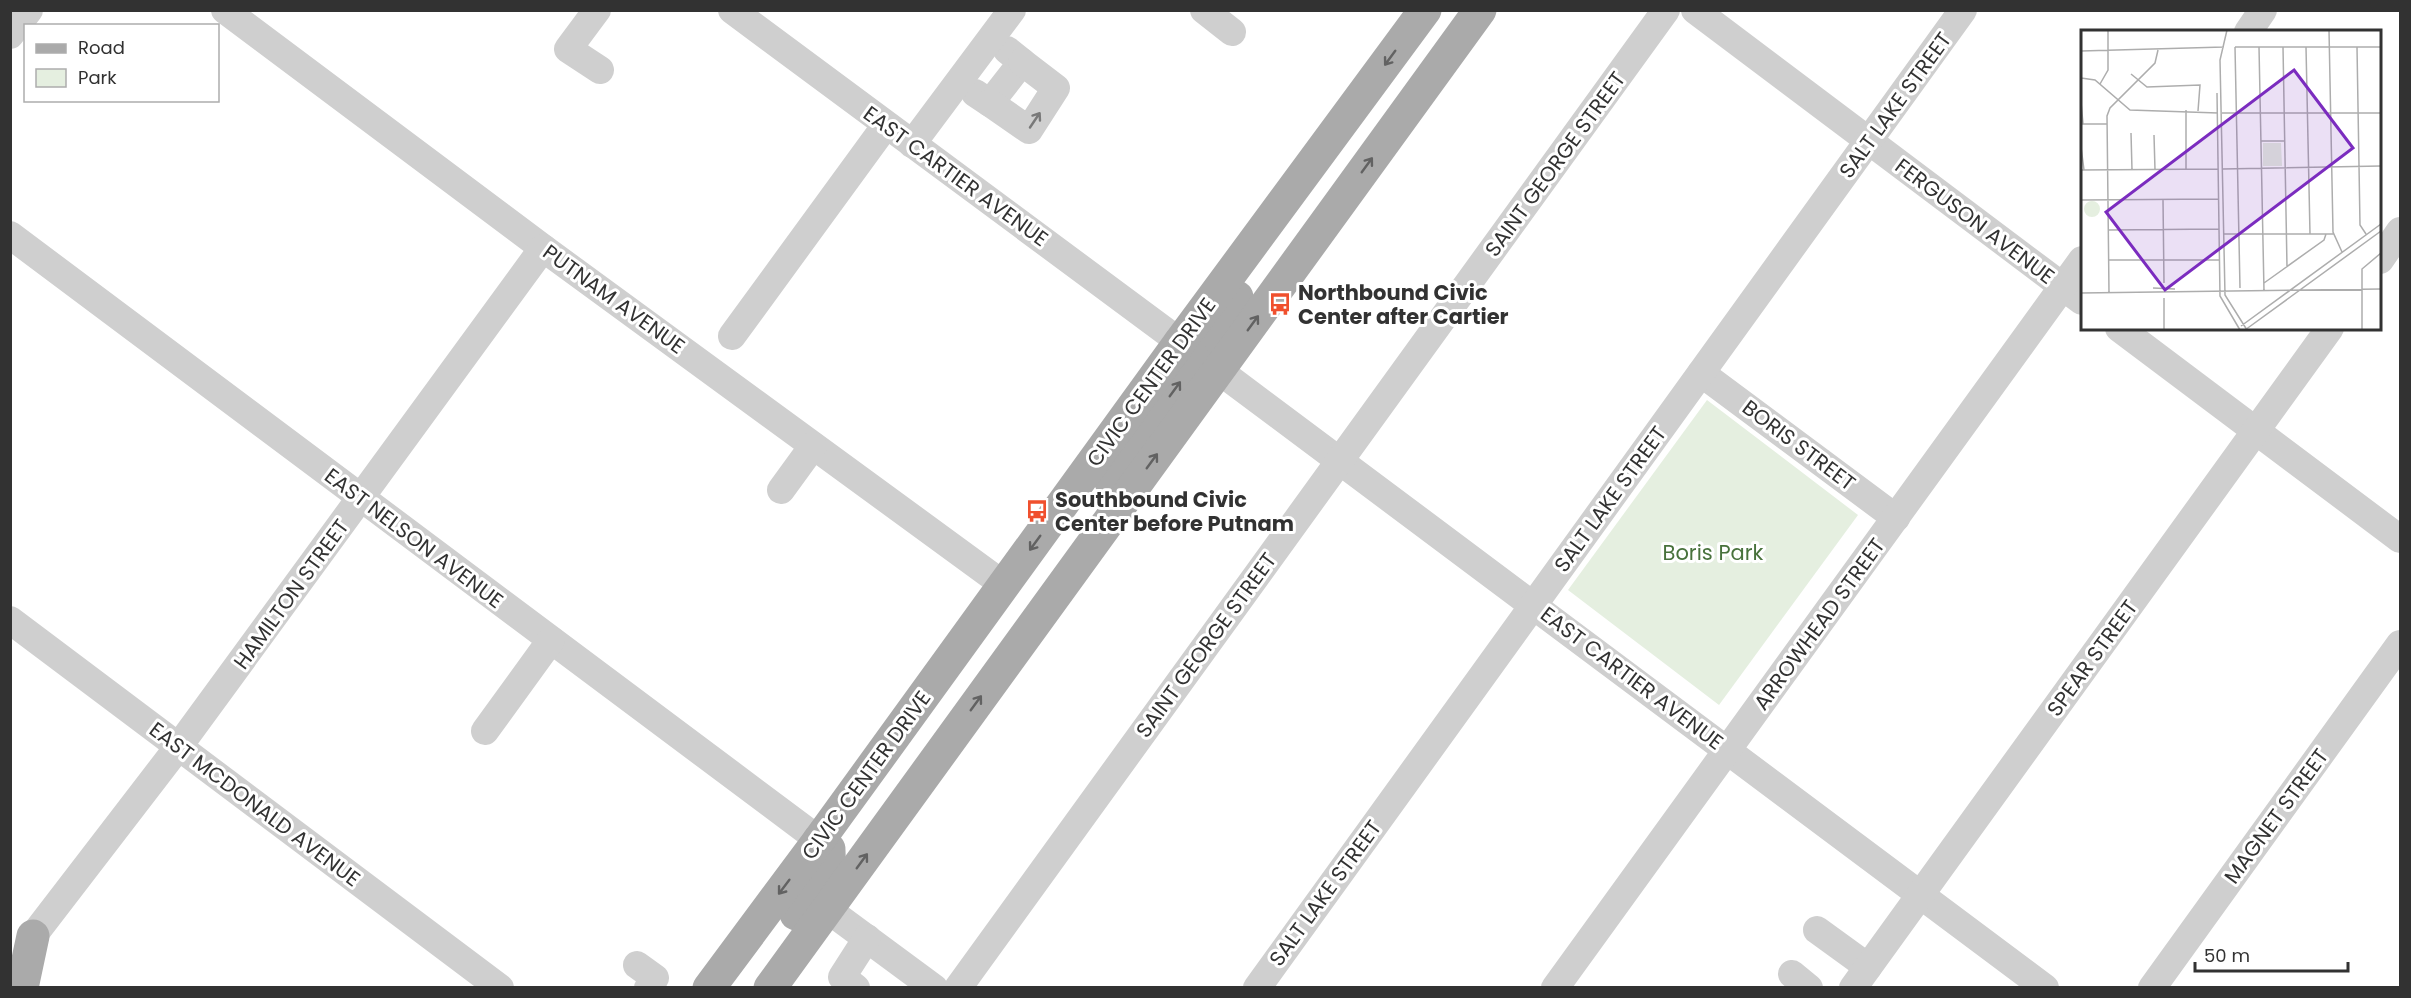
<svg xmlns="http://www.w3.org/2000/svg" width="2411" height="998" font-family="Poppins,sans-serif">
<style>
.green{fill:#e5efe0}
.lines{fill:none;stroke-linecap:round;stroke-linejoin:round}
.minor{stroke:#cfcfcf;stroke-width:28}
.major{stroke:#aaa;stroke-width:33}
.oneway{stroke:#626262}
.oneway2{stroke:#797979}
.labels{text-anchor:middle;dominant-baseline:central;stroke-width:6;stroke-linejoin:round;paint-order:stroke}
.street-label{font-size:21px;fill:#323232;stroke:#fff}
.poi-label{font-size:21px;font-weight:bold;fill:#323232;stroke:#fff;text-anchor:start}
.park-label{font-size:21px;fill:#48723c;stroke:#fff}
.inset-road{fill:none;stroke:#adadad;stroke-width:1.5}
.view{fill:#7b2cbf;fill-opacity:0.15;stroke:#7b2cbf;stroke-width:3}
.inset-edge{fill:none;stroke:#323232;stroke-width:3}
</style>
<rect width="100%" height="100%" fill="#fff"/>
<path class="green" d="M1707,400L1858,515L1719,705L1568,590Z"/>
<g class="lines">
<g class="minor">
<path d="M225,10L543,248L1004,585"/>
<path d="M597,10L568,49L600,70"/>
<path d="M732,10L1180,342"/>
<path d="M1204,10L1232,32"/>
<path d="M1695,10L2082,301"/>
<path d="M2248,32L2263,10"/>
<path d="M10,35L29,10"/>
<path d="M975,93L990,103L1022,62L1007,50"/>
<path d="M990,103L1029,130L1056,88L1022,62"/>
<path d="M912,144L1012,10"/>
<path d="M10,235L819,840"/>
<path d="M2380,260L2400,231"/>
<path d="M2119,328L2400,539"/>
<path d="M732,336L886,125"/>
<path d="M1218,370L2045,988"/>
<path d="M1701,373L1896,518"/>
<path d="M781,490L813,446"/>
<path d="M10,620L500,988"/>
<path d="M485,731L551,640"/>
<path d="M827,909L934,988"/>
<path d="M1817,930L1868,967"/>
<path d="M33,936L179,746L543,248"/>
<path d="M637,965L655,978L648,988"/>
<path d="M1792,974L1809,988"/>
<path d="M856,988L842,977L867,938"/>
<path d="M958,988L1666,10"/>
<path d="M1257,988L1963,10"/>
<path d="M1555,988L2082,260"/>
<path d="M1853,988L2330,328"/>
<path d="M2152,988L2400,644"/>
</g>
<g class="major">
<path d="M1218,370L1208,357C1209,334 1224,316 1237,297"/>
<path d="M1110,480L1189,370L1193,358L1188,349L1180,342"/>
<path d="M796,914C809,895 832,873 829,849L819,840"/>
<path d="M23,983L33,936"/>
<path d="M709,988L819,840L1180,342L1425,10"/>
<path d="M770,988L1480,10"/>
</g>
</g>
<defs><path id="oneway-shaft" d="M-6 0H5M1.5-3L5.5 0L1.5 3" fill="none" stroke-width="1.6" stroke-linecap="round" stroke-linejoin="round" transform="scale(1.5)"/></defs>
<g class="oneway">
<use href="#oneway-shaft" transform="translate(1390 58) rotate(126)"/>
<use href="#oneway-shaft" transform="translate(1367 165) rotate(-54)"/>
<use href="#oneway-shaft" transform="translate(1253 323) rotate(-54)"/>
<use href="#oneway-shaft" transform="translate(1175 389) rotate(-54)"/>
<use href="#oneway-shaft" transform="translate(1152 461) rotate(-54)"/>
<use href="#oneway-shaft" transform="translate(1035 543) rotate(126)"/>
<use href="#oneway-shaft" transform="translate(976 703) rotate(-54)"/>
<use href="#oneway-shaft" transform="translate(862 861) rotate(-54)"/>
<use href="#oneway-shaft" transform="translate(784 887) rotate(127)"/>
</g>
<use class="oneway2" href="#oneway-shaft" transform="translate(1035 120) rotate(-56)"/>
<defs>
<g id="bus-bare" transform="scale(1.8)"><path d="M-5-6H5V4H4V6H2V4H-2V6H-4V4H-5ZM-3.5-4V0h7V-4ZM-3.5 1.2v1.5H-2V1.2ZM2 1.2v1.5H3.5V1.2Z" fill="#f0502e" stroke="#fff" stroke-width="2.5" paint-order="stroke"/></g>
</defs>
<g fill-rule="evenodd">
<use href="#bus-bare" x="1280" y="304"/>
<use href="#bus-bare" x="1037" y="511"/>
</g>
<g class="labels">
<g class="street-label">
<text transform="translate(1895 105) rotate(-54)">SALT LAKE STREET</text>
<text transform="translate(1555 164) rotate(-54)">SAINT GEORGE STREET</text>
<text transform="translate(956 176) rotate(36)">EAST CARTIER AVENUE</text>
<text transform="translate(1975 221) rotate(37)">FERGUSON AVENUE</text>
<text transform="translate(614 299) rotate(36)">PUTNAM AVENUE</text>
<text transform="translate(1151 382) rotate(-54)">CIVIC CENTER DRIVE</text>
<text transform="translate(1799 445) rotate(37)">BORIS STREET</text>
<text transform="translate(1610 499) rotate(-54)">SALT LAKE STREET</text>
<text transform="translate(414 538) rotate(37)">EAST NELSON AVENUE</text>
<text transform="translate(291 594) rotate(-54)">HAMILTON STREET</text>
<text transform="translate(1819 624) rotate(-54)">ARROWHEAD STREET</text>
<text transform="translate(1206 645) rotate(-54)">SAINT GEORGE STREET</text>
<text transform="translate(2092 658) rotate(-54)">SPEAR STREET</text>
<text transform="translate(1632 678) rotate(37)">EAST CARTIER AVENUE</text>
<text transform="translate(866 775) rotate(-54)">CIVIC CENTER DRIVE</text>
<text transform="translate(255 804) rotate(37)">EAST MCDONALD AVENUE</text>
<text transform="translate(2276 816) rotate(-54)">MAGNET STREET</text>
<text transform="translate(1325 893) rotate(-54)">SALT LAKE STREET</text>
</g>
<g class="poi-label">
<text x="1298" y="292">Northbound Civic<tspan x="1298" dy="24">Center after Cartier</tspan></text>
<text x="1055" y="499">Southbound Civic<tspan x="1055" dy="24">Center before Putnam</tspan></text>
</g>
<g class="park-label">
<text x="1713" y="552">Boris Park</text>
</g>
</g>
<g transform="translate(2081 30)">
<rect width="300" height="300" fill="#fff"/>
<path d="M182,113H200L201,136H182ZM3 179a8 8 0 1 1 16 0a8 8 0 1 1-16 0Z" fill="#e5efe0"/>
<path class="inset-road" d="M146,0L139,30L144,265L166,300M248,0L252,202L261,222M154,17H300M154,17L159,258M178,17L183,261M202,17L206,237M225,17L229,204M276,17L279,195L285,204M0,21L143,17M50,44L66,57L119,55L117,81M0,48L14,50L49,80L137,83M19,54L27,40V0M136,63L139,266L159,300M0,72L2,94M105,80V140M141,83H300M0,94H26M50,103L51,140M73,105L74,140M180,111H203M0,117L3,140M142,139L300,136M0,140L137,139M0,170L137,169M82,170L83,253M28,200L138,199M143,204H253M28,230H138M183,253L243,210L245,204M72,258L94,259M28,262L26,86L29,78L74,33L77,20M0,263L300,259M160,296L300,194M83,300V268M164,300L300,201M281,300V239L300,223"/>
<path class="view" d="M213,40L272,118L84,260L25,182Z"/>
<rect width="300" height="300" class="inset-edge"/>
</g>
<rect width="2411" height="998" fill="none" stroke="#323232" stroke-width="24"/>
<rect x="24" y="24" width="195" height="78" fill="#ffffff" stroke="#adadad" stroke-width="1.5"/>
<rect x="36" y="44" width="30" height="9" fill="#aaaaaa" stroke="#adadad" stroke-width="1.5"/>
<text x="78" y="54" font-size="18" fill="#323232">Road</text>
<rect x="36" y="69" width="30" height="18" fill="#e5efe0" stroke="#adadad" stroke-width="1.5"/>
<text x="78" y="84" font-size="18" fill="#323232">Park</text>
<path d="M2195 962v9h153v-9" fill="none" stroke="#323232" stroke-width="3"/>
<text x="2204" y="962" font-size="18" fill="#323232" stroke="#ffffff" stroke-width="4.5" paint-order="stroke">50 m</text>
</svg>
